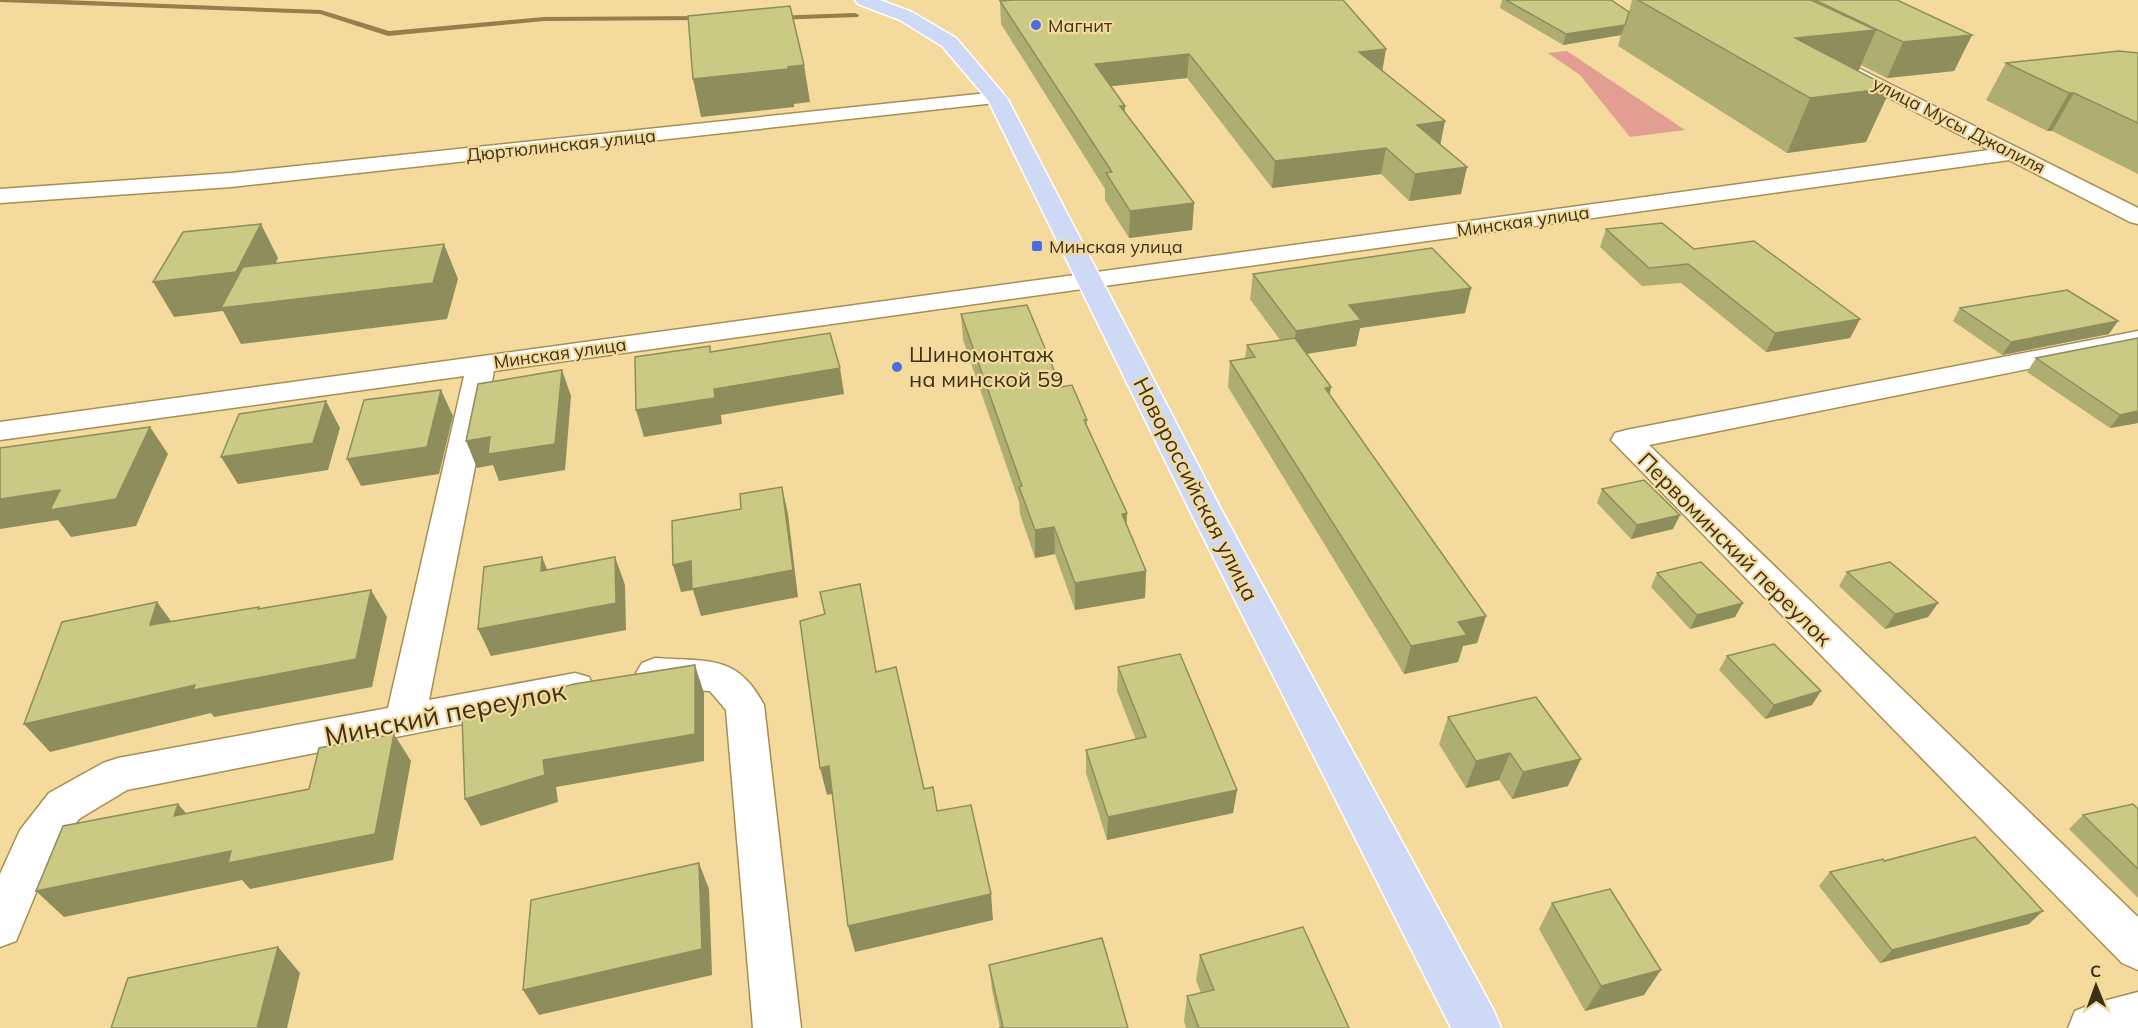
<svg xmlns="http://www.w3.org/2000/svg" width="2138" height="1028" font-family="Mulish,sans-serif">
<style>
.green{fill:#e39e94}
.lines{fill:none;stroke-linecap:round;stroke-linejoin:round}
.stream{fill:#957f4a;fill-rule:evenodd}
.minor-casing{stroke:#a78e53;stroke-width:3}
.major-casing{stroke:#fff;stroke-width:3}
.minor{fill:#fff;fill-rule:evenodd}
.major{fill:#cedaf5;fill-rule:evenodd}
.wall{fill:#afae72}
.shaded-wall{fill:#8e8d5c}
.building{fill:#cbca84;stroke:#8e8d5c;stroke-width:1.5}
.poi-dot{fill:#4a6ee1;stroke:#f4da9c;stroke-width:2}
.labels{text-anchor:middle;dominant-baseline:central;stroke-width:4.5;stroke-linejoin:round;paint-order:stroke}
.far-poi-label{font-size:18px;fill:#3c3219;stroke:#f4da9c;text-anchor:start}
.far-street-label{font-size:18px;fill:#3c3219;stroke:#f4da9c}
.poi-label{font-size:22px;fill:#3c3219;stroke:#f4da9c;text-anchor:start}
.street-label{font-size:22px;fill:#3c3219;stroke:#f4da9c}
.near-street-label{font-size:27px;fill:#3c3219;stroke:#f4da9c}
</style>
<rect width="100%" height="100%" fill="#f4da9c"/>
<path class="green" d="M1567,51L1685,130L1630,137L1580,75L1548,53Z"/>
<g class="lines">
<g class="stream">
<path d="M0,0H63L321,10L389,31L544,17L707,16L711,18L707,20L544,21L388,36L320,14L0,2Z"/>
<path d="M855,13L859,15L858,17L773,20L769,18L773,16Z"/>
</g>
<g class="minor-casing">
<g id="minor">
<path d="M1850,64L2138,208V224L2130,222L2009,160L494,371L429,700L575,673L589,677L594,688L589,699L127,790L79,819L52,854L16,941L0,947V874L20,830L49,793L103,763L118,758L388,708L464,376L0,440V422L1989,150L1843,74L1840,70L1843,66Z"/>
<path d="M997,92L1004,94L1007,98L1004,102L231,187L0,203V189L231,173Z"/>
<path d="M2138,331V347L1649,445L2138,917V970L2122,963L1611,440L1615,433L1626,430Z"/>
<path d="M655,658C706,662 737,653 764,705L801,1028H753L726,710L710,691L655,688L642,683L636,673L642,663Z"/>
<path d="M2138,992V1028H2068L2075,1011L2092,1004Z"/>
</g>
</g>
<g class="major-casing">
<path id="major" d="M855,0H880L912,12L956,38L1007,98L1222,511L1494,1011L1501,1028H1451L1190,511L988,100L942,46L900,20L858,4Z"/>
</g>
<use href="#minor" class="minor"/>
<use href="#major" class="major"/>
</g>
<g class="wall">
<path d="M1502,0H1611L1629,12L1632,0H1897L1972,35L1954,71L1887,78L1861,65L1858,71L1866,142L1787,153L1618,46L1621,35L1563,45L1500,8Z"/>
<path d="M1000,1L1382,71L1445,121L1440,144L1461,194L1409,201L1381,174L1272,188L1187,78L1111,86L1125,112L1194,203L1192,230L1129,238L1105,200V189L1001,24Z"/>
<path d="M2138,53V174L2052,131H2047L1986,100L2006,63Z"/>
<path d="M1606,229L1694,249L1860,319L1850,338L1766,352L1681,283L1642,286L1600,247Z"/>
<path d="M1253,274L1471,288L1465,313L1360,328L1356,346L1307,354L1330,395L1486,616L1477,643L1463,646L1458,662L1404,674L1228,387L1230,361L1245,358L1247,345L1280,340L1250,299Z"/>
<path d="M1960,308L2109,334L2002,355L1953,321Z"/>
<path d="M961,314L1061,387L1087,420V428L1146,571L1145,598L1075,610L1055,554L1035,558L1020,514L1019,502L963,340Z"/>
<path d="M2036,358L2138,423L2110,428L2027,372Z"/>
<path d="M1602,489L1680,515L1673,529L1631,539L1597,503Z"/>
<path d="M1847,572L1938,603L1928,617L1885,629L1839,586Z"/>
<path d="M1657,573L1735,617L1690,629L1651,587Z"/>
<path d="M1727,656L1812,705L1765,719L1719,670Z"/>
<path d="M1118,667L1237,790L1233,813L1107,840L1086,773V750L1136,740L1117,691Z"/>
<path d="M1448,717L1568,786L1512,799L1499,780L1466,788L1439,744Z"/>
<path d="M2138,809V898L2069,829L2083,815Z"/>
<path d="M1884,861L2029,924L1880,963L1819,886L1830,872Z"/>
<path d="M1552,903L1644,995L1585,1011L1539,929Z"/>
<path d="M1200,955L1349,1028H1186L1184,1021L1187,996L1201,993L1196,980Z"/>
<path d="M989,965L1128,1028H1000L992,990Z"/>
</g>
<g class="shaded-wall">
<path d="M1625,25L1621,35L1563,45L1566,34Z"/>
<path d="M1876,30L1854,81L1795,38Z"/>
<path d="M1972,35L1954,71L1887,78L1903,42Z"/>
<path d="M1386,49L1382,73L1359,52Z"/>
<path d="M1189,54L1187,78L1095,88V64Z"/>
<path d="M804,65L810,102L794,104V107L701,117L693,79Z"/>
<path d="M1891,88L1866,142L1787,153L1810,98Z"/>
<path d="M2069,93H2074L2052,131H2047Z"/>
<path d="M1120,106H1125L1124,131Z"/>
<path d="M1445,121L1440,146L1417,125Z"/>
<path d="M1386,148L1381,174L1272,188L1275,161Z"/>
<path d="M1467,167L1461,194L1409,201L1415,174Z"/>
<path d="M1194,203L1192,230L1129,238L1130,211Z"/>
<path d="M261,224L278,258L256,304L444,244L458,279L447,319L241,344L223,311L174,317L153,282Z"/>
<path d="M1471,288L1465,313L1360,328L1356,346L1292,356L1296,331L1349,305Z"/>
<path d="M1860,319L1850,338L1766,352L1775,333Z"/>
<path d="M2118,321L2109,334L2002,355L2011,342Z"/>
<path d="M840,368L844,394L721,415L722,424L644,437L636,410L714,389Z"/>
<path d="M562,370L571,396L565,470L499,481L493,465L477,468L466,441Z"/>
<path d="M1331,387L1327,414L1325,388Z"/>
<path d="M441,390L453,416L439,474L361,486L347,459Z"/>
<path d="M326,401L340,428L328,470L238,484L221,457Z"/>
<path d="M2138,411V423L2110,428L2120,415Z"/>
<path d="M150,427L168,454L136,526L71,537L58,520L0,529V499Z"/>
<path d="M782,487L788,514L798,597L701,616L693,590L681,592L673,565L691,561Z"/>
<path d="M1127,513L1126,541L1122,514Z"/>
<path d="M1680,515L1673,529L1631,539L1637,525Z"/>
<path d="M1054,527L1055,554L1035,558V530Z"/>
<path d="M542,557L553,584L541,571Z"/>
<path d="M615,557L625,585L626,630L491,656L478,629Z"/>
<path d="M1146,571L1145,598L1075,610V583Z"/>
<path d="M371,590L387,617L372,687L214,717L211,713L50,752L24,724Z"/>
<path d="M157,602L177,629L150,625Z"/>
<path d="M1743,603L1735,617L1690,629L1697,615Z"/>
<path d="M1938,603L1928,617L1885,629L1895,614Z"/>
<path d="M1486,616L1477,643L1463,646L1458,662L1404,674L1411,646L1458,622Z"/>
<path d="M695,665L704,693V761L556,787L558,802L481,826L465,799L543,760Z"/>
<path d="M1821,691L1812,705L1765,719L1774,705Z"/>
<path d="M394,734L411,761L393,860L250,889L242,880L64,917L36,891L231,851Z"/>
<path d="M1510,753L1499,780L1466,788L1476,761Z"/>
<path d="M1581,759L1568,786L1512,799L1523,772Z"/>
<path d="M829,766L835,793L827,795L820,768Z"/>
<path d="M1237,790L1233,813L1107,840L1108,817Z"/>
<path d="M178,804L201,830L174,816Z"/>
<path d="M699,863L709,889L712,975L539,1015L523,990Z"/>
<path d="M991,894L993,920L855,952L848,926Z"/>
<path d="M2043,911L2029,924L1880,963L1892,950Z"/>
<path d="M278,947L300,973L287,1028H257Z"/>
<path d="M1661,970L1644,995L1585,1011L1601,986Z"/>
</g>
<g class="building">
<path d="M1013,0H1343L1386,49L1359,52L1445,121L1417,125L1467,167L1415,174L1386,148L1275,161L1189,54L1095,64L1125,106H1120L1194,203L1130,211L1106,173L1112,172L1000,1Z"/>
<path d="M1506,0H1611L1629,12L1625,25L1566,34Z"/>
<path d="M1638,0H1811L1876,30L1795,38L1891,88L1810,98Z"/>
<path d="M1815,0H1897L1972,35L1903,42Z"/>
<path d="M790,6L804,65L788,67V69L693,79L688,16Z"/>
<path d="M2119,51L2138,53V123L2074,93H2069L2006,63Z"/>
<path d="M1662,223L1694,249L1754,241L1860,319L1775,333L1688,264L1649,268L1606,229Z"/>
<path d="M261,224L236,272L153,282L183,232Z"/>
<path d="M444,244L433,283L221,308L243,267Z"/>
<path d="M1432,248L1471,288L1349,305L1361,320L1296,331L1253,274Z"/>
<path d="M2067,290L2118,321L2011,342L1960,308Z"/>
<path d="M1027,305L1061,387L1072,385L1087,420H1084L1127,513L1122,514L1146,571L1075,583L1054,527L1035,530L1019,487L1022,486L961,314Z"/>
<path d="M830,333L840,368L714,389L715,398L636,410L635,357L710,346V352Z"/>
<path d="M1295,338L1331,387L1325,388L1486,616L1458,622L1467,635L1411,646L1230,361L1255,357L1247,345Z"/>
<path d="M2138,338V411L2120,415L2036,358Z"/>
<path d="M562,370L555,444L488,454L490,437L466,441L478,384Z"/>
<path d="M441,390L427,447L347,459L364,400Z"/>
<path d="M326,401L313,443L221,457L239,414Z"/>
<path d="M150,427L116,499L50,510L60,490L0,499V448Z"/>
<path d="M1644,480L1680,515L1637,525L1602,489Z"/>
<path d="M782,487L793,570L692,589L691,561L673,565L672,521L741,509L740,494Z"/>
<path d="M542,557L541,571L615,557L616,603L478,629L484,567Z"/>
<path d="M1701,562L1743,603L1697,615L1657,573Z"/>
<path d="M1890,562L1938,603L1895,614L1847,572Z"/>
<path d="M860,584L876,672L896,667L924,789L933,787L937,811L971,805L991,894L848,926L829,766L820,768L800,621L825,614L820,592Z"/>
<path d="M371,590L356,659L193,690L195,685L24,724L62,622L157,602L150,625L259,607L258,609Z"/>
<path d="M1774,644L1821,691L1774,705L1727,656Z"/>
<path d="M1180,654L1237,790L1108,817L1086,750L1146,737L1118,667Z"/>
<path d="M695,665V734L543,760L545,775L465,799L462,716L574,684Z"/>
<path d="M1536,697L1581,759L1523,772L1510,753L1476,761L1448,717Z"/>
<path d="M394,734L375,834L228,863L231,851L36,891L63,826L178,804L174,816L309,789L319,748Z"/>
<path d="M2133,804L2138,809V869L2083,815Z"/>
<path d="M1975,837L2043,911L1892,950L1830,872L1883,859L1884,861Z"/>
<path d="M699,863L702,949L523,990L531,900Z"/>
<path d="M1610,889L1661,970L1601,986L1552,903Z"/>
<path d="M1303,927L1349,1028H1199L1187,996L1214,990L1200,955Z"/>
<path d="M1102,938L1128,1028H999L1003,1027L989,965Z"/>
<path d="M278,947L257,1028H111L128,978Z"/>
</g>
<g class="poi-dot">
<circle cx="1036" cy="25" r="6"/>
<rect x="1031" y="240" width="12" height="12" rx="3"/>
<circle cx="897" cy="367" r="6"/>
</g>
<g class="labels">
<g class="far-poi-label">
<text x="1048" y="25">Магнит</text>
<text x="1049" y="246">Минская улица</text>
</g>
<g class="far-street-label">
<text transform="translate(1959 125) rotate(27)">улица Мусы Джалиля</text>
<text transform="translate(561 145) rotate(-6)">Дюртюлинская улица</text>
<text transform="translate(1523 221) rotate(-8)">Минская улица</text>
<text transform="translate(560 353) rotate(-8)">Минская улица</text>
</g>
<g class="poi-label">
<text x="909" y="354">Шиномонтаж<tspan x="909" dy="25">на минской 59</tspan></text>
</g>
<g class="street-label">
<text transform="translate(1196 489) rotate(63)">Новороссийская улица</text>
<text transform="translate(1735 549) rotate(45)">Первоминский переулок</text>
</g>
<g class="near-street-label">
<text transform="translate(445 713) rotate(-11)">Минский переулок</text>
</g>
</g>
<g transform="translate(2096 986) rotate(359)" stroke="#f4da9c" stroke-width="4.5" paint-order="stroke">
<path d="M0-4.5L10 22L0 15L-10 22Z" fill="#3c3219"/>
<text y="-9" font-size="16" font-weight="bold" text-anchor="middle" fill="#3c3219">С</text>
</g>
</svg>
